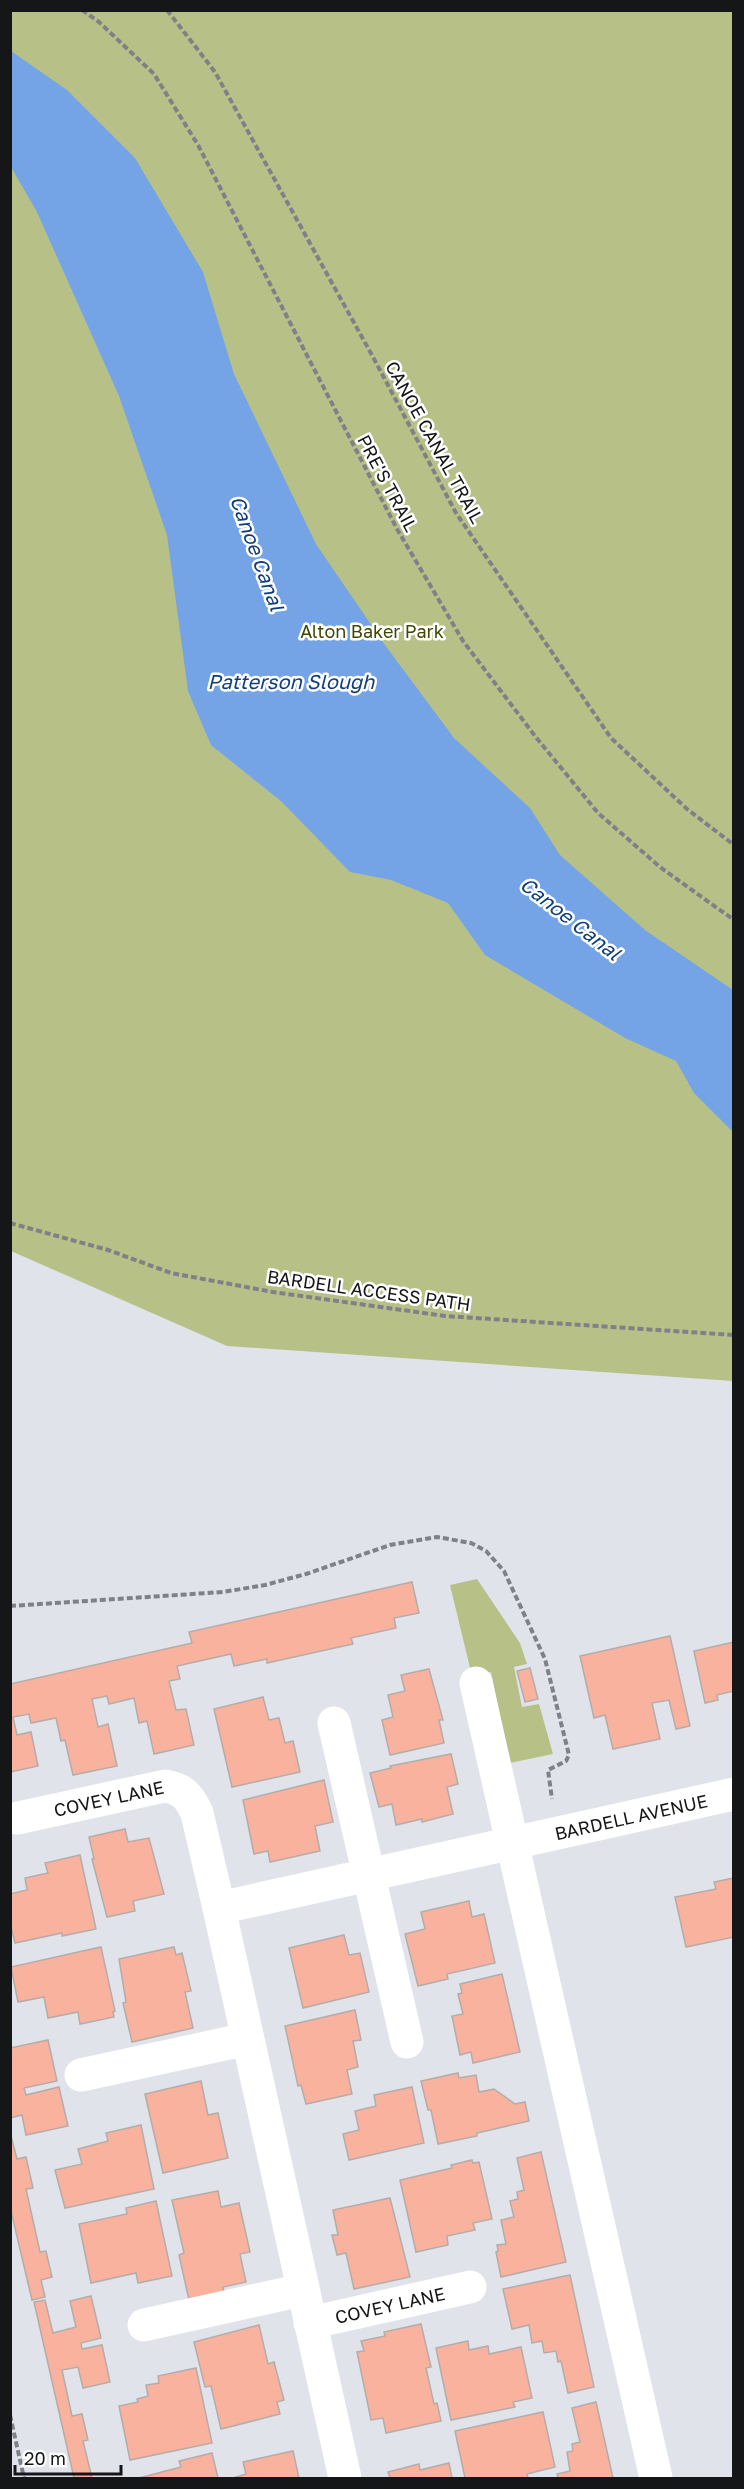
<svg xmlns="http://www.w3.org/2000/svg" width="744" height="2489" font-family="'Golos Text',sans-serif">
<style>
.green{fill:#b7c187}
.water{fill:#74a4e6}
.building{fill:#f9b29e;stroke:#b5aca9;stroke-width:1.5}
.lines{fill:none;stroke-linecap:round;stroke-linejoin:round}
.path{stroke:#808187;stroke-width:4;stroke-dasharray:6 3;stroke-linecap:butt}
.minor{stroke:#fff;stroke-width:33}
.labels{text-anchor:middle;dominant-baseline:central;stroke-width:5;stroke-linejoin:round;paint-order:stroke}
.street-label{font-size:18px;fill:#151618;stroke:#fff}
.park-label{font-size:18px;fill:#3f4704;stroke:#fff}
.water-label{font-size:20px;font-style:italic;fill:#113f7a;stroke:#fff}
</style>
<rect width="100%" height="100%" fill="#e1e3eb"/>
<g class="green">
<path d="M11,11H733V1381L227,1346L11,1251Z"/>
<path d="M477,1579L520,1643L527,1664L514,1667L522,1707L539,1704L553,1754L510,1763L491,1672L472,1676L450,1585Z"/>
</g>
<path class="water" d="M11,51L67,90L135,158L203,272L234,374L316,544L385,645L454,738L530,808L560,855L645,930L733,990V1132L694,1093L676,1061L625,1038L485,955L448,903L391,880L350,872L282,802L211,745L188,691L167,535L119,396L37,212L11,167Z"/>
<g class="building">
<path d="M412,1582L419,1613L394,1618L396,1628L351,1638L353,1644L267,1663V1659L234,1666L231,1654L177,1666L180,1679L169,1681L176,1710L186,1709L194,1745L154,1754L147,1721L139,1723L134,1698L109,1704L107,1696L92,1699L98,1727L108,1724L117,1766L73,1775L65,1740L61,1741L56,1718L31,1723L29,1714L13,1717L17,1735L31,1732L38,1766L10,1772V1684L192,1643L189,1632Z"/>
<path d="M670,1636L690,1726L676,1729L669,1700L652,1703L660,1739L613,1749L605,1715L594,1718L580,1656Z"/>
<path d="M734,1642V1691L717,1695L718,1700L705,1703L694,1651Z"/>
<path d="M530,1668L538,1699L525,1702L517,1671Z"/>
<path d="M429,1669L443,1720H439L444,1743L390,1755L382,1720L393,1717L388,1695L405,1691L401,1675Z"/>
<path d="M263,1697L269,1720L279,1718L285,1743L293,1741L300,1772L232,1787L214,1709Z"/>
<path d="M451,1754L458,1784L447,1787L453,1814L422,1822V1819L396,1825L392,1804L379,1807L370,1773L391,1768L390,1766Z"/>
<path d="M324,1780L333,1822L315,1826L320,1851L270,1862L268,1851L254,1854L243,1800Z"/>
<path d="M125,1829L128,1842L149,1838L164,1894L133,1901L135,1911L107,1917L92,1859H94L89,1837Z"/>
<path d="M80,1855L96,1929L62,1936V1933L15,1943L10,1922V1894L27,1890L25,1878L48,1873L45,1863Z"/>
<path d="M734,1878V1937L686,1947L675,1897L716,1889L714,1882Z"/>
<path d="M469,1901L472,1917L484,1914L495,1963L447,1974L448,1979L418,1986L405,1934L425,1929L421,1912Z"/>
<path d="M344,1935L349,1955L360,1953L369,1992L303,2008L289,1948Z"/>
<path d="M101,1947L115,2011L113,2012L114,2017L80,2024L78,2012L48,2018L44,1997L18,2002L11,1967Z"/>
<path d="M174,1947L176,1955L182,1953L191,1991L185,1992L193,2028L132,2042L123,2003L126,2002L119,1959Z"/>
<path d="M502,1974L520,2052L473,2063L471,2052L460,2055L452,2016L463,2014L458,1994L462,1993L460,1984Z"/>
<path d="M355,2010L361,2040L353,2041L358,2067L347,2070L352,2094L306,2104L301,2085L298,2086L285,2026Z"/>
<path d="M48,2040L57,2081L24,2088L26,2095L59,2087L68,2126L26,2135L22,2115L10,2118V2048Z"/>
<path d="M458,2073L459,2078L476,2075L479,2092L494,2089L515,2104L525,2102L529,2121L477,2133V2136L438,2144L431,2110H428L421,2081Z"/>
<path d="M201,2081L208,2115L218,2113L228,2158L163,2173L145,2094Z"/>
<path d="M412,2087L424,2143L349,2160L343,2134L359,2130L355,2111L376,2106L374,2095Z"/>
<path d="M141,2125L154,2189L65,2208L55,2170L82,2164L78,2149L108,2141L106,2133Z"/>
<path d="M10,2132L17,2159L26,2157L33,2188L26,2189L40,2252L46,2251L52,2277L41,2280L45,2297L32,2300L10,2207Z"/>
<path d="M541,2152L566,2262L501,2277L496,2252L498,2251L497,2245L506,2244L501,2220L514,2217L510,2201L518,2199L517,2192L524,2190L517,2158Z"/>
<path d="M472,2160L473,2163L479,2162L492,2219L473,2223L475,2230L447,2236L448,2245L416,2252L400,2180L452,2168L451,2165Z"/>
<path d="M218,2191L221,2207L239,2203L250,2252L240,2254L246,2282L223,2287L224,2292L189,2300L179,2255L184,2253L172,2200Z"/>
<path d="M390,2198L410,2277L354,2289L346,2253L337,2255L332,2235H338L333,2210Z"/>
<path d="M156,2201L172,2276L138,2283L136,2273L91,2283L79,2224L127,2214L126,2208Z"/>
<path d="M570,2275L594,2387L568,2393L561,2361L558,2362L556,2351L544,2353L542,2341L532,2343L529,2325L512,2329L503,2289Z"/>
<path d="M91,2296L101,2338L81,2343L82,2349L102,2345L110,2382L83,2388L78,2367L62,2370L72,2416L82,2414L88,2440L83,2441L92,2478H74L34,2302L45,2300L53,2333L76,2327L70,2301Z"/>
<path d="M421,2324L431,2367L426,2368L434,2404L437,2403L441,2421L386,2433L383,2418L371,2420L357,2352L364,2351L361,2341L385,2336L384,2332Z"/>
<path d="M259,2325L268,2364L274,2362L284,2400L277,2402L280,2414L221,2429L211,2386L205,2387L194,2342Z"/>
<path d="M468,2341L469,2350L488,2346L489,2354L521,2347L532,2398L513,2402L515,2407L451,2420L436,2348Z"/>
<path d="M196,2368L212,2443L130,2460L119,2406L138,2402L137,2399L148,2396L146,2385L159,2383L158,2376Z"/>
<path d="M596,2402L613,2478H558L557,2474L570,2471L567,2452L573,2451L572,2444L580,2442L572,2408Z"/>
<path d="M543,2412L555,2467L527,2474L528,2478H465L455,2431Z"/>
<path d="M293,2451L299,2478H233L246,2474L243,2462Z"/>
<path d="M212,2453L218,2478H139L181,2467L179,2461Z"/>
<path d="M449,2463L452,2478H390L388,2472L419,2464L420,2470Z"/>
</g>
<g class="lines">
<g class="path">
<path d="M82,10L99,22L154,74L198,145L397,529L463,641L535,736L598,813L660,867L734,920"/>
<path d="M167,10L215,72L373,357L456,513L611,738L687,809L734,845"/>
<path d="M10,1223L108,1250L171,1273L273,1292L445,1316L734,1335"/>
<path d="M10,1606L223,1592L265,1585L306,1574L390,1545L437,1537L471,1543L486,1551L504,1571L545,1659L569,1755L566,1761L548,1770L552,1799"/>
<path d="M10,2415L24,2478"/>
</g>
<g class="minor">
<path d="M476,1683L656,2478"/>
<path d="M334,1723L407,2042"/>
<path id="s1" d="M18,1818L165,1786C183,1789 189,1796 197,1813L219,1908L345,2478"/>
<path id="s2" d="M219,1908L734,1794"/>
<path d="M81,2075L247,2039"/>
<path id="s3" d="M310,2323L470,2287"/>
<path d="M144,2325L302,2290"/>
</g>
</g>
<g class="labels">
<g class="street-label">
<text transform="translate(435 442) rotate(61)">CANOE CANAL TRAIL</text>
<text transform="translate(388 483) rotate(62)">PRE'S TRAIL</text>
<text transform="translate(369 1290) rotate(8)">BARDELL ACCESS PATH</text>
<text stroke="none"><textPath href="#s1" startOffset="93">COVEY LANE</textPath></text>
<text stroke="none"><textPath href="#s2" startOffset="422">BARDELL AVENUE</textPath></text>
<text stroke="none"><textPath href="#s3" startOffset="82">COVEY LANE</textPath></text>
</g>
<g class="park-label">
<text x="372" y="631">Alton Baker Park</text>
</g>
<g class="water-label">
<text transform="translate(258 553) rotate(70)">Canoe Canal</text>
<text x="291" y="681">Patterson Slough</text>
<text transform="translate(571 918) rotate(38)">Canoe Canal</text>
</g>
</g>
<rect width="744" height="2489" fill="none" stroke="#151618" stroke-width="24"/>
<path d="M15 2465v9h106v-9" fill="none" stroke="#151618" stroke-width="3"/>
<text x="24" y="2465" font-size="18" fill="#151618" stroke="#ffffff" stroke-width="4.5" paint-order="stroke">20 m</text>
</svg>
